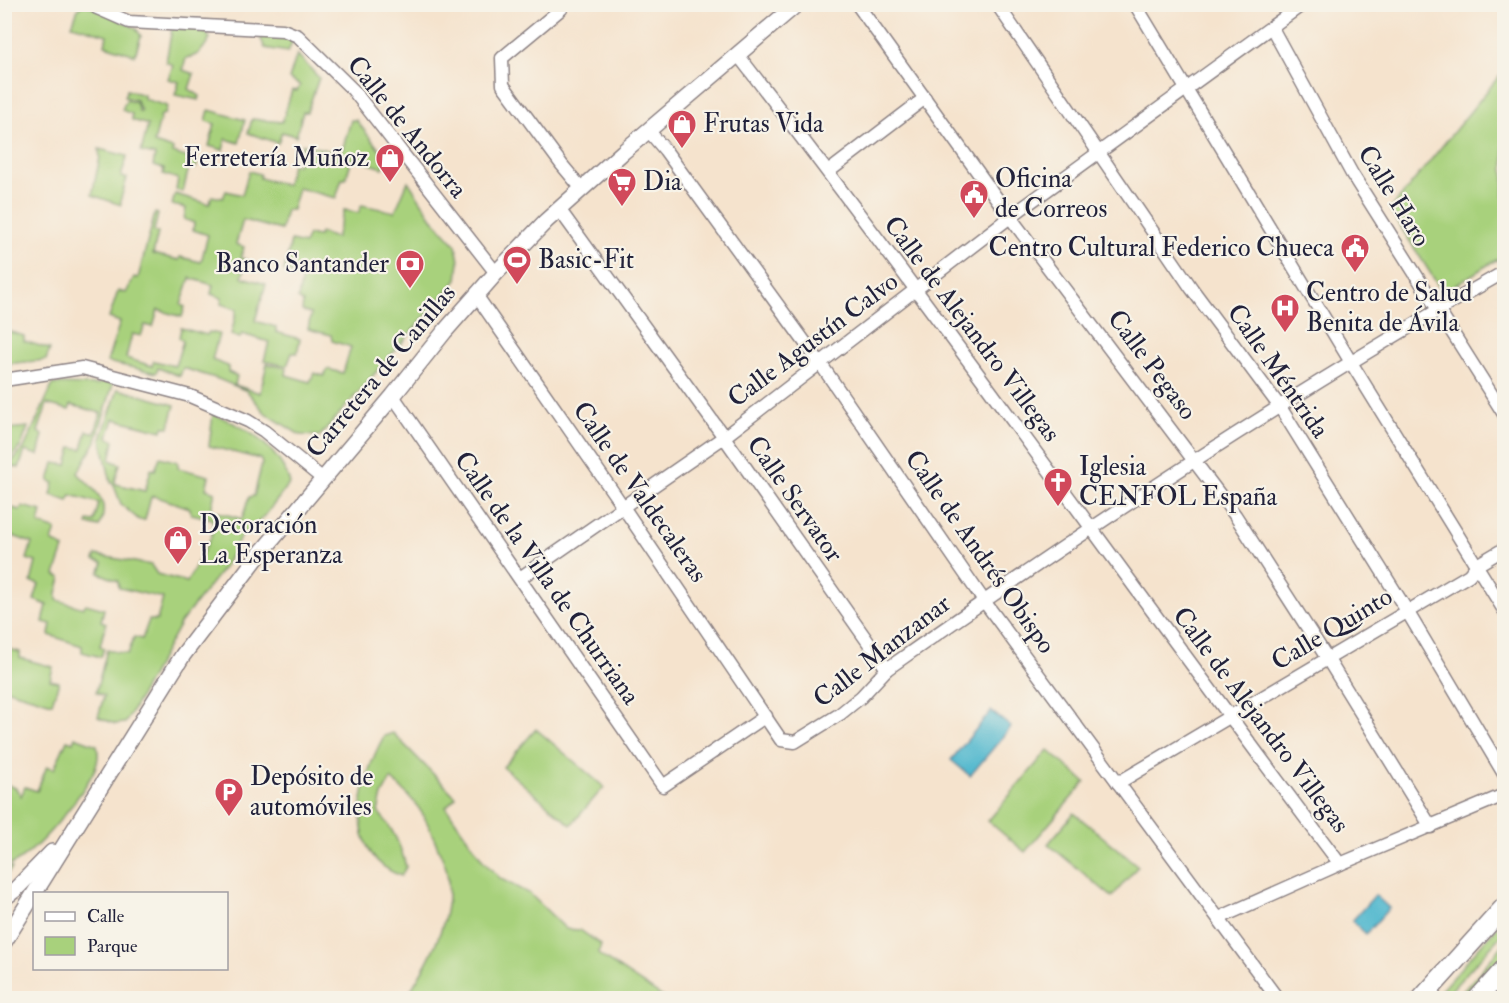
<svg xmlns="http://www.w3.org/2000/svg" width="1509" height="1003" font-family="'IM FELL Double Pica',serif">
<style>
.green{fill:#a8d17c;stroke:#657a5c;stroke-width:1.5}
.water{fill:#50b7ce;stroke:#396c84;stroke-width:1.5}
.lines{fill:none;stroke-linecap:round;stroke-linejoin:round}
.minor-casing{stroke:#8c8284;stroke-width:15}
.tertiary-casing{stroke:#8c8284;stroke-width:18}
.secondary-casing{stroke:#8c8284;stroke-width:21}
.minor{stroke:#fff;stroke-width:12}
.tertiary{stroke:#fff;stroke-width:15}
.secondary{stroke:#fff;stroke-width:18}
.labels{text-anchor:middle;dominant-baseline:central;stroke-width:4.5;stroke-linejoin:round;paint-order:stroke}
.poi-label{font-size:26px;fill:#22223b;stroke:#f7f3e8;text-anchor:start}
.street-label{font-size:26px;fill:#22223b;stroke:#f7f3e8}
</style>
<rect width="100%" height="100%" fill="#f7f3e8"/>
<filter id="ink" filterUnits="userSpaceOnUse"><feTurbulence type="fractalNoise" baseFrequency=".0167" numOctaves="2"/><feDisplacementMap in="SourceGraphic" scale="12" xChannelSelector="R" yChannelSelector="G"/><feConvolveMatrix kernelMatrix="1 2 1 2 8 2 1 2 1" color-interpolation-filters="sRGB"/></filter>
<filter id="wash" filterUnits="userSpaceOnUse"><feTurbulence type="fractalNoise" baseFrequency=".008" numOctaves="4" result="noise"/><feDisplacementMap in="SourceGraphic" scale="24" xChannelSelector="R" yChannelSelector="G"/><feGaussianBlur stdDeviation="1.35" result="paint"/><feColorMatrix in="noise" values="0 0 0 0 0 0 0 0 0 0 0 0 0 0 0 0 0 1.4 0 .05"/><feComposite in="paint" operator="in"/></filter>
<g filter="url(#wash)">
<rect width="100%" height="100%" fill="#f5e3cd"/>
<g class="green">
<path d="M83,5H88L136,28L141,36L135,55L105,45L107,35L72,25L78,9Z"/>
<path d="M172,28H202L210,38C203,49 200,56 186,58L183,70L194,74L189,89L200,96L199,100L175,95L179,82L168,79L173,65L166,62Z"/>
<path d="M262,31L283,34L293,40L288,52L265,48L261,39Z"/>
<path d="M297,54L319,78L307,112H303L296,136L282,132L278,143L248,133L252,119L282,122L292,90L297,91L300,85L289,79Z"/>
<path d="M1504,70V258L1494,261L1443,293L1390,210Z"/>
<path d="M127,90L144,95V99L167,106L165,114L161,115L154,143L173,149V153L198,161L196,168L189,167L183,192L176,190L178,179L163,174L164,169L153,166L155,155L141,152L148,125L132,120V114L122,110L126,100L136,102L139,112L141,111L136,100L124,97Z"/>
<path d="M209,110L245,120L239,143L226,139L223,150L209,146L215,124L206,121Z"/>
<path d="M351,120H356L386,158L383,168L352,158L346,179H342L336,198L298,188L292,210H286L281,230L243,220L236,244L244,247L241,258L247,260L242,277L266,284L255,321L276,327V332L300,339L297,353H292L287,366L264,361L269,342L242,334L240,338L231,335L237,309L221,304L222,298L211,294L213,285L190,278L181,305L185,307L182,317L158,310L153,327L145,325L141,336L132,334L126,358L152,366L154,361L175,366L183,341L179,338L181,328L207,335L209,332L219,334L212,360L228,366V372L237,376L235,385L260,393L267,364L287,368L286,375L310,382L314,373L324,376L327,369L343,373L351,347L332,341L331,335L308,329L311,314L302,311L303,302L298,299L302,277L284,271L291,241L304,244L308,235L319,236L320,233L336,238L344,210L358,213L362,205L395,212L408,181L434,221L456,245L459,261L457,280L320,436L300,435L265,413L247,391L218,379L183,368L180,376L158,368L156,373L107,362L120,322L109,318L118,291L126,293L134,277L138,278L155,213L158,214L154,231L158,233L153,254L179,260L180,257L201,262L208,235L193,230L194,223L184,219L186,208L172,205L175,194L209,204L212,196L223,198L226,191L242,195L249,171L260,174V178L286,185L292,164L297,165L303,144L341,154Z"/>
<path d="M99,149L127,156L121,177L127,178L121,198V205L92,195L100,157Z"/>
<path d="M4,330L24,336V341L50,349L46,360L5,364Z"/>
<path d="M104,382L113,384L96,441L78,473C94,491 112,499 99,527L87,524L88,521L94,522L99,503L71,495L68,501L51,495L54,483L49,481L54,463L67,465L72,447L82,449L87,431L95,433L101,413L71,405L69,410L47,404L38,432L43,435L38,455L25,451L19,468L11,466L5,485L4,470L24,448L53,384L96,385Z"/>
<path d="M118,389L175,405L169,427H163L162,431L114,419L108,437L114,441L110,460L120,464L115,481L116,484L145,491L151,469L155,470L160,457L178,462V468L209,476L206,489L215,492L211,510L242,519L249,497L254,496L262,463L260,459L209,446L213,414C247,427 279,447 290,483L264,517L240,538L225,566L181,622L130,715L125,723L115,724L98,717L104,696L96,692L107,650L128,654L134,637L142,639L149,620H157L163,598L119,588L118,581L99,573L103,563L94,560L96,555L151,565L157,574L187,582L211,537L214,522L209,518L191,514L190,508L154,496L151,497L145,520H139L121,504L113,483H111L101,439Z"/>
<path d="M28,427L21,446L5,464V438L8,429Z"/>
<path d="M5,506L20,510L22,506L42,511L39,524L56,530L52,541L64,548L55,575L61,578L57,593V600L83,608L86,604L104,609L101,621L106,623L100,646L104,648L101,657L82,652V646L49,635L51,624L43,622L47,605L34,600L39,584L31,582L36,562L27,559L32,543L5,533Z"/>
<path d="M5,648L20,652V658L53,667L50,680L59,682L52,703L5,689Z"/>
<path d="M536,729L604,787L571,825L503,767Z"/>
<path d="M393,733L456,797L446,807L484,862L501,879L530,894L566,929L580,930L601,945L598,954L664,998H406C428,963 455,917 447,873C446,863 439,852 436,843C424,812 416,801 391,779L382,795L378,812C393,828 401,845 406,867L401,876C341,853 360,779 384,736Z"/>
<path d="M75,737L97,745C98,751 99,756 97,763C89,789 34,858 7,866L12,868L5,876V784L16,788L21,796L25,787L37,791L47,766L54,769L67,740L73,742Z"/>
<path d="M1048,750L1085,782L1025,852L988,821Z"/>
<path d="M1074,813L1138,866L1112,897L1048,844Z"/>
<path d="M1504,919V932L1444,998H1434Z"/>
<path d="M1504,944V956L1467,998H1457Z"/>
</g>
<g class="water">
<path d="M991,711L1011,727L970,776L951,760Z"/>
<path d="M1375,895L1389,908L1366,934L1352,921Z"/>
</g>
</g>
<g filter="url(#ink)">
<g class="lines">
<g class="minor-casing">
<g id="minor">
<path d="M93,4L97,8L129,22L283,30L298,36L353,90L496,273"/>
<path d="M558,4L561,9L502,58L503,85L562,165L582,189"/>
<path d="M857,4L1010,217L1235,515L1327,658L1431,827"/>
<path d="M997,4L1192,289L1280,407L1407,611L1504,774"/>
<path d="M1135,4L1352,364L1504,610"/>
<path d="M1272,28L1352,174L1504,414"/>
<path d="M738,55C944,321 1138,596 1340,864"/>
<path d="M648,130L665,150L820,363L984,601L1277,998"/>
<path d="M828,172L925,98"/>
<path d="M559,209L724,437L887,669"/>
<path d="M476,295L615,495L781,740L795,742L840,714L861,697L887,669C1085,529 1288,395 1499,275H1504"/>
<path d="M4,380L82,368L190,396L248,421L264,431L323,479"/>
<path d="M393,396L663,786L766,716"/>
<path d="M520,578L724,437L1010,217L1303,4"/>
<path d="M1118,783L1469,575L1477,565L1504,549"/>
<path d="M1219,918L1340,864L1504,795"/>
</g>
</g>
<g class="tertiary-casing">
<g id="tertiary">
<path d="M4,898L16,889L52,852"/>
<path d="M4,942L183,655L255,560L393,396L445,331L496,273L546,221L623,152L797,4"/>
</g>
</g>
<g class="secondary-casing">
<g id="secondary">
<path d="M1422,998L1504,907"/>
<path d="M1478,998L1504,969"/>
</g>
</g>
<use href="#minor" class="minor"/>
<use href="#tertiary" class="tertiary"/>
<use href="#secondary" class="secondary"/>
</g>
</g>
<defs>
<g id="shop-pin" transform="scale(1.5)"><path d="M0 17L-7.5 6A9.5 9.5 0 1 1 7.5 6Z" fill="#d1495b" stroke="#f7f3e8"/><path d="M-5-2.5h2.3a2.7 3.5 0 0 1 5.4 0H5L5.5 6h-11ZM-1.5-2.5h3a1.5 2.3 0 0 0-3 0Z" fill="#fff"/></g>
<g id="supermarket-pin" transform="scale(1.5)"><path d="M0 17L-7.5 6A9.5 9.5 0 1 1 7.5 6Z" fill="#d1495b" stroke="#f7f3e8"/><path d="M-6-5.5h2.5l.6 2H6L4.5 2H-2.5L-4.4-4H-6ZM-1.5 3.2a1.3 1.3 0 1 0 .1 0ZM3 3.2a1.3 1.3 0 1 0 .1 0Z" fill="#fff"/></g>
<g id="civic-pin" transform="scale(1.5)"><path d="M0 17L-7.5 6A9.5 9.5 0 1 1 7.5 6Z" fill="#d1495b" stroke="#f7f3e8"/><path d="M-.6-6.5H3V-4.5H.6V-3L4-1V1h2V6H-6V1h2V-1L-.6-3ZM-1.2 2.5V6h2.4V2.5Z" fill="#fff"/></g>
<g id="stadium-pin" transform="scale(1.5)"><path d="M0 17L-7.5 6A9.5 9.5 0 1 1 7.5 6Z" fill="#d1495b" stroke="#f7f3e8"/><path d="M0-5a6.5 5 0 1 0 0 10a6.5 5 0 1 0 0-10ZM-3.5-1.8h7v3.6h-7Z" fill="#fff"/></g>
<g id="bank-pin" transform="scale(1.5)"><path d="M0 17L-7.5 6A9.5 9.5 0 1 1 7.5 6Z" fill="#d1495b" stroke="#f7f3e8"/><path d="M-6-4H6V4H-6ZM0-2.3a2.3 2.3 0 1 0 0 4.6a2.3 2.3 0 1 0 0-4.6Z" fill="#fff"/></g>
<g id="hospital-pin" transform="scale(1.5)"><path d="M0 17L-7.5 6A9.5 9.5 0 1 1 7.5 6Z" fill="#d1495b" stroke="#f7f3e8"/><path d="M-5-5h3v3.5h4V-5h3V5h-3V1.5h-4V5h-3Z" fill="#fff"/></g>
<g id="church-pin" transform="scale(1.5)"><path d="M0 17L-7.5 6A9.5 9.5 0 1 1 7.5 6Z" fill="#d1495b" stroke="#f7f3e8"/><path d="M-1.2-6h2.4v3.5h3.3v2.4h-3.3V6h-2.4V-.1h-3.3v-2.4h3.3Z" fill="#fff"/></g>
<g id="parking-pin" transform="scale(1.5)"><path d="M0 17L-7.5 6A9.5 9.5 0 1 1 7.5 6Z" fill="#d1495b" stroke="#f7f3e8"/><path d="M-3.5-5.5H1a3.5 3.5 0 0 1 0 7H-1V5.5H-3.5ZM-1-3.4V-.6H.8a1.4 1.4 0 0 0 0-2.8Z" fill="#fff"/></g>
</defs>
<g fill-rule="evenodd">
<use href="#shop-pin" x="682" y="124"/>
<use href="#shop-pin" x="390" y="158"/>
<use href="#supermarket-pin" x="622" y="182"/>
<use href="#civic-pin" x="974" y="194"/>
<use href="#civic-pin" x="1355" y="248"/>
<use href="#stadium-pin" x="517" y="260"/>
<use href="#bank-pin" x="410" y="264"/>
<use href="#hospital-pin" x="1285" y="308"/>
<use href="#church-pin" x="1058" y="482"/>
<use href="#shop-pin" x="178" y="540"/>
<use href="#parking-pin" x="229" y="792"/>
</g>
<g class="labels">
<g class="poi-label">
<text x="703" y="124">Frutas Vida</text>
<text x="369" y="158" text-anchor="end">Ferretería Muñoz</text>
<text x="995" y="179">Oficina<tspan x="995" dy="30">de Correos</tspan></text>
<text x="643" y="182">Dia</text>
<text x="1334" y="248" text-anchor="end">Centro Cultural Federico Chueca</text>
<text x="538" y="260">Basic-Fit</text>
<text x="389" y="264" text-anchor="end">Banco Santander</text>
<text x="1306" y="293">Centro de Salud<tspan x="1306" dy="30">Benita de Ávila</tspan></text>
<text x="1079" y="467">Iglesia<tspan x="1079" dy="30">CENFOL España</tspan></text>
<text x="199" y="525">Decoración<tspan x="199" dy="30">La Esperanza</tspan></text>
<text x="250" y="777">Depósito de<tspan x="250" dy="30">automóviles</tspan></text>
</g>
<g class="street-label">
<text transform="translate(407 127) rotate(51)">Calle de Andorra</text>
<text transform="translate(1394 196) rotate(58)">Calle Haro</text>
<text transform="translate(972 329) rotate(53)">Calle de Alejandro Villegas</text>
<text transform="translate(813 340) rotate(-37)">Calle Agustín Calvo</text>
<text transform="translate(1152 365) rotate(53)">Calle Pegaso</text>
<text transform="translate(381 371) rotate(-50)">Carretera de Canillas</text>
<text transform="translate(1278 371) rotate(55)">Calle Méntrida</text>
<text transform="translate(640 492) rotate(55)">Calle de Valdecaleras</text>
<text transform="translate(795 499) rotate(55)">Calle Servator</text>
<text transform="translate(980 552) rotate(55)">Calle de Andrés Obispo</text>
<text transform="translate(547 578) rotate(55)">Calle de la Villa de Churriana</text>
<text transform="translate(1332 629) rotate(-31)">Calle Quinto</text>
<text transform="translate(882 651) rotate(-38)">Calle Manzanar</text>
<text transform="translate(1261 720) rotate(53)">Calle de Alejandro Villegas</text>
</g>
</g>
<rect width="1509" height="1003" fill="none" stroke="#f7f3e8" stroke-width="24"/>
<rect x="33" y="892" width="195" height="78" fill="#f7f3e8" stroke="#a29fa3" stroke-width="1.5"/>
<rect x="45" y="912" width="30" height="9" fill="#ffffff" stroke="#a29fa3" stroke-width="1.5"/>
<text x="87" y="922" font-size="18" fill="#22223b">Calle</text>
<rect x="45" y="937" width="30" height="18" fill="#a8d17c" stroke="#a29fa3" stroke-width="1.5"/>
<text x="87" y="952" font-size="18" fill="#22223b">Parque</text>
</svg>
